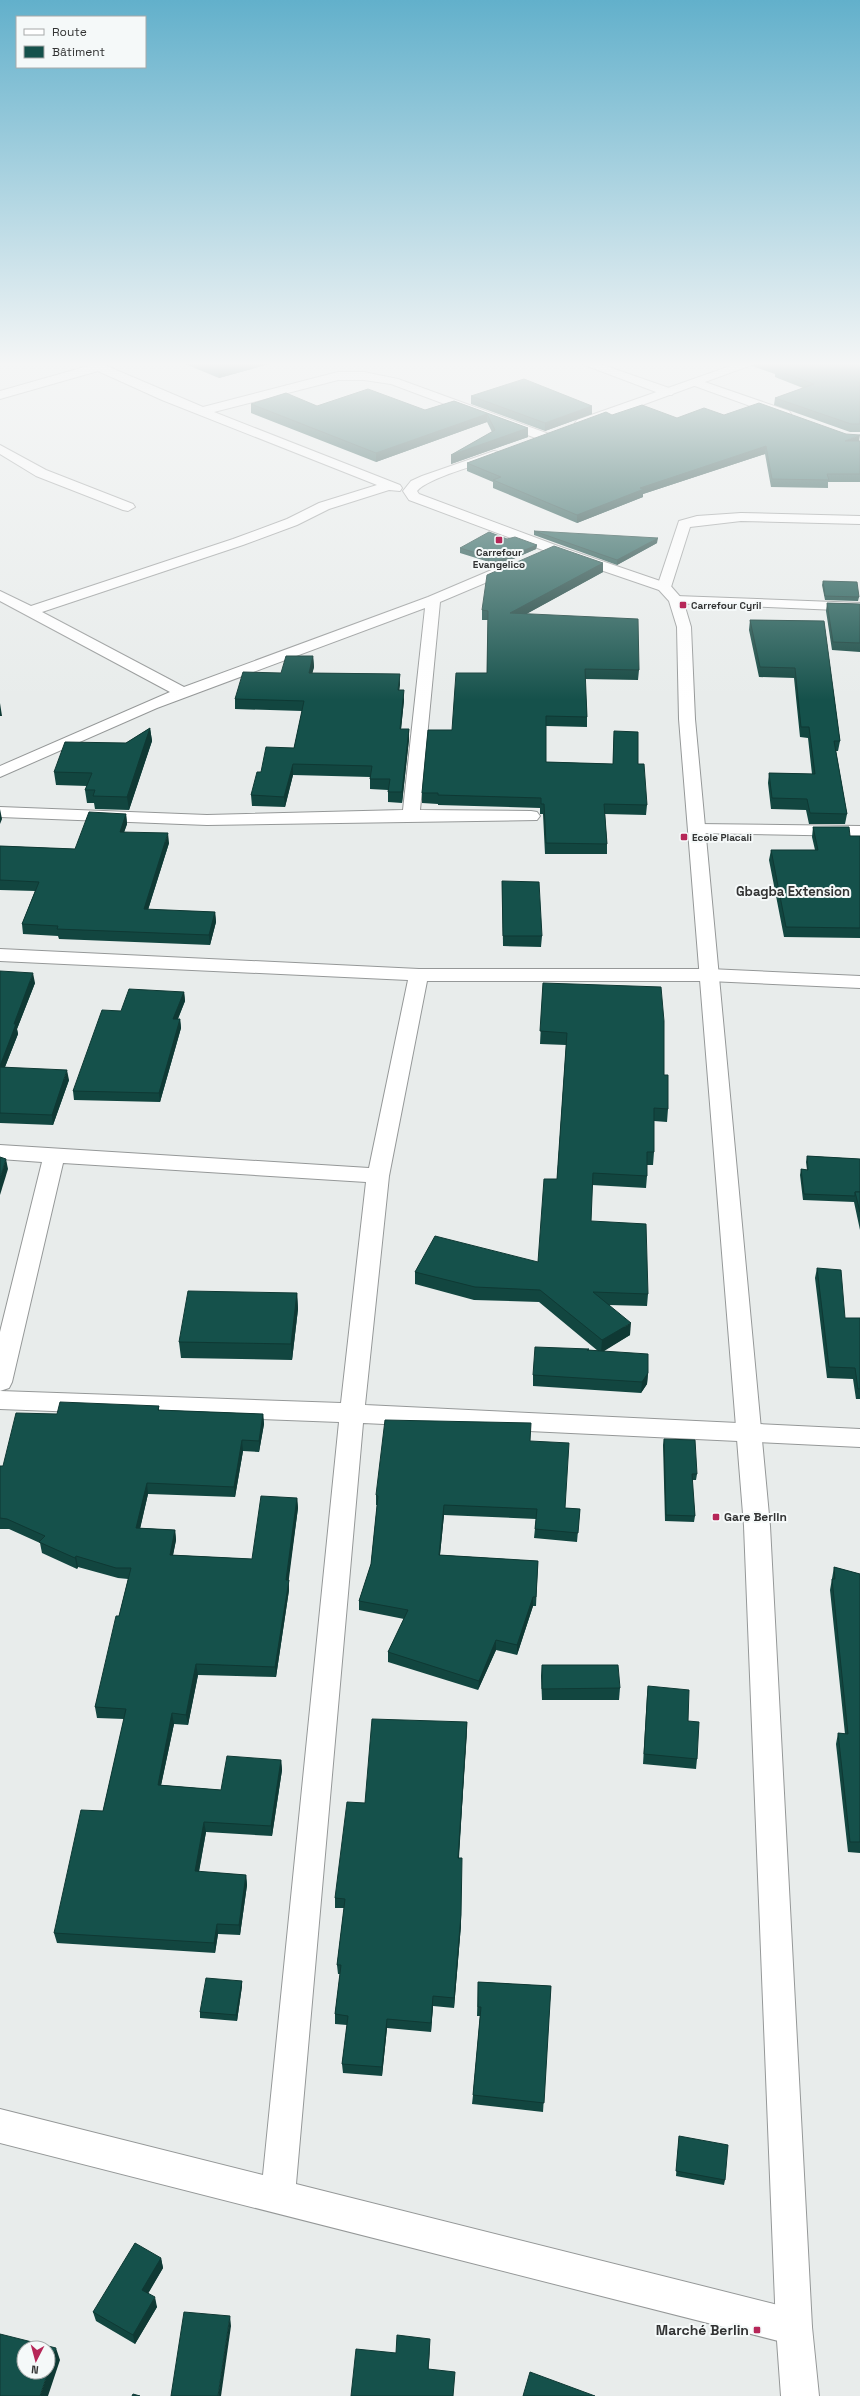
<svg xmlns="http://www.w3.org/2000/svg" width="860" height="2396" font-family="'Space Grotesk',sans-serif">
<style>
.lines{fill:none;stroke-linecap:round;stroke-linejoin:round}
.minor-casing{stroke:#959898;stroke-width:2}
.tertiary-casing{stroke:#959898;stroke-width:2}
.minor{fill:#fff;fill-rule:evenodd}
.tertiary{fill:#fff;fill-rule:evenodd}
.wall{fill:#124640}
.shaded-wall{fill:#0f3934}
.building{fill:#15514b;stroke:#0f3934;fill-rule:evenodd}
.poi-dot{fill:#b62758;stroke:#f5f9f9;stroke-width:1.5}
.labels{text-anchor:middle;dominant-baseline:central;stroke-width:4;stroke-linejoin:round;paint-order:stroke}
.far-poi-label{font-size:10px;font-weight:bold;fill:#323333;stroke:#f5f9f9;text-anchor:start}
.poi-label{font-size:12px;font-weight:bold;fill:#323333;stroke:#f5f9f9;text-anchor:start}
.neighbourhood-label{font-size:13px;font-weight:bold;fill:#323333;stroke:#f5f9f9}
.near-poi-label{font-size:14px;font-weight:bold;fill:#323333;stroke:#f5f9f9;text-anchor:end}
</style>
<rect width="100%" height="100%" fill="#e8eceb"/>
<g class="lines">
<g class="minor-casing">
<g id="minor">
<path d="M86,364H102L203,407L338,372H364L398,379L549,434L551,437L549,440H541L391,384L364,380H338L214,412L400,485L402,488L400,491L389,490L329,509L297,525L243,545L42,612L184,687L428,597L508,563H518L520,566L518,569L440,602L420,810L531,811L537,812L540,816L537,820L207,825L0,817V807L207,815L403,810L425,608L157,708L0,777V766L170,692L0,601V591L31,606L233,539L287,519L319,503L377,485L162,400L98,371L0,399V391L88,366Z"/>
<path d="M582,364H600L672,389L674,392L672,395H664Z"/>
<path d="M696,379L789,411L791,414L789,417H781L692,385L690,383Z"/>
<path d="M0,445L46,470L133,504L135,507L128,511L123,510L36,476L0,454Z"/>
<path d="M741,513L860,516V524L741,521L690,527L671,587L664,591L659,590L657,587L679,521L697,516Z"/>
<path d="M676,596L860,603V611L671,603L669,600L671,597Z"/>
<path d="M697,824L860,826V836L691,833L688,829L691,825Z"/>
<path d="M0,949L419,969H709L860,976V988L709,981H427L389,1176L365,1405L860,1429V1447L363,1423L296,2184L794,2309L807,2314L812,2327L807,2340L794,2345L0,2143V2109L263,2175L339,1422L0,1409V1391L341,1403L366,1182L63,1163L12,1382L9,1388L0,1391V1332L42,1162L0,1159V1145L369,1168L408,980L0,961Z"/>
</g>
</g>
<g class="tertiary-casing">
<g id="tertiary">
<path d="M736,364H754L585,426L581,427L575,423L577,420Z"/>
<path d="M494,451L498,452L500,455L498,458C480,464 428,478 417,491L419,494L558,546L669,584L683,600L691,627L695,719L770,1526L812,2327L819,2396H781L776,2327L744,1526L679,719L677,627L669,601L659,590L548,552L409,500L403,491L411,481L422,476Z"/>
</g>
</g>
<use href="#minor" class="minor"/>
<use href="#tertiary" class="tertiary"/>
</g>
<g class="wall">
<path d="M185,364H269L219,378Z"/>
<path d="M753,364H860V432H850L774,405L775,398L803,388L775,377V374L752,366Z"/>
<path d="M471,396L592,406V414L545,431L471,404Z"/>
<path d="M454,401L528,428V437L451,464V455L492,432L487,422L376,462L251,413V404L317,406L425,410Z"/>
<path d="M612,415L677,418L724,415L860,441V482H828V488L771,487L765,454L643,494V497L577,523L493,488V482L467,471V463Z"/>
<path d="M534,531L657,543L617,565L534,535Z"/>
<path d="M507,539L537,545L536,549L488,570L489,562L460,553V548Z"/>
<path d="M603,563V572L526,614L639,670L638,680L585,679L587,717V727L546,726V762L613,764L614,731L638,764L647,805L646,815L605,814L607,844V854H545L543,814H540V808L438,805V804L422,803V793L452,730L487,673L488,620H482V610Z"/>
<path d="M823,581L859,597L858,601L825,600L822,585Z"/>
<path d="M827,603L860,604V652L832,650L826,611Z"/>
<path d="M750,620L824,621L840,741L838,751H836L847,814L845,824H809L806,810L771,809L768,783L769,773L812,774L808,738L800,737L794,678L759,677L749,630Z"/>
<path d="M313,656L314,667L312,673L400,674L399,690L404,700L401,729H409V739L402,803L388,802V790L370,789V777L293,775L285,807L252,806L251,795L261,772L294,748L302,711L235,709V699Z"/>
<path d="M150,728L152,741L129,810L95,809L94,803H87L85,790L87,786L56,785L54,772L126,743Z"/>
<path d="M126,814L127,824L124,832L169,843L148,910L215,912L216,922L210,945L59,939L58,936L23,934L22,924L35,891L0,890V846L75,849Z"/>
<path d="M813,827L850,836H860V938L784,937L769,860L771,850H815L812,837Z"/>
<path d="M502,881L542,936L541,947L503,946Z"/>
<path d="M0,971L35,983L17,1029L18,1034L5,1067L69,1080L53,1125L0,1123Z"/>
<path d="M543,983L664,1075L668,1109L667,1122L654,1121V1152L653,1165H647V1176L646,1188L592,1185L591,1221L648,1294L647,1306L609,1305L630,1335L603,1351L648,1373L647,1384L641,1393L533,1386V1375L589,1349L588,1350L598,1351L539,1302L474,1300L415,1284V1272L538,1262L557,1179L566,1045L540,1044Z"/>
<path d="M184,992L185,1001L178,1019H180L181,1028L160,1102L74,1100L73,1091L121,1011Z"/>
<path d="M807,1156L860,1159V1230L854,1202L803,1200L800,1175L801,1169L807,1170L806,1162Z"/>
<path d="M817,1268L845,1318H860V1399H856L853,1379L827,1378L815,1278Z"/>
<path d="M297,1293L298,1309L292,1360L181,1358L179,1342Z"/>
<path d="M159,1406V1410L263,1414L264,1424L259,1452L243,1451L235,1497L148,1494L140,1528L175,1530L176,1540L173,1555L252,1559L297,1498L298,1508L288,1580L289,1590L276,1677L198,1675L188,1725L174,1724L161,1785L221,1790L281,1760L282,1770L272,1836L206,1832L199,1872L246,1875L247,1885L240,1935L218,1934L215,1953L57,1943L54,1933L103,1811L124,1719L97,1718L95,1707L119,1616L128,1579L118,1578L78,1567L77,1569L42,1553L40,1543L9,1529H0V1466H3L57,1414Z"/>
<path d="M664,1439L697,1474L696,1480H692L695,1516L694,1522L665,1521L663,1445Z"/>
<path d="M530,1441L565,1508L580,1509L577,1542L534,1538L536,1519L444,1515L440,1555L538,1561L536,1606H533L517,1655L496,1650L478,1690L388,1662V1652L404,1619L359,1610V1601L371,1564L377,1505H376V1495Z"/>
<path d="M834,1567L860,1574V1853L848,1852L836,1744L838,1733L845,1734L830,1590Z"/>
<path d="M542,1665L620,1688L619,1700H542L541,1676Z"/>
<path d="M648,1686L688,1721L697,1759L696,1769L643,1764L647,1696Z"/>
<path d="M467,1722L459,1858L461,1925L454,2008L433,2006L431,2032L387,2028L382,2076L343,2073L342,2064L347,2025L335,2024V2014L340,1974H338L337,1965L344,1908H335V1898L365,1803Z"/>
<path d="M242,1981V1986L237,2021L200,2018V2012Z"/>
<path d="M478,1982L551,1986L543,2112L472,2104L473,2095L480,2016H477Z"/>
<path d="M679,2136L725,2180L724,2185L676,2176Z"/>
<path d="M161,2258L163,2268L148,2293L157,2307L135,2344L96,2321L93,2312Z"/>
</g>
<g class="shaded-wall">
<path d="M244,364H269L219,378V371Z"/>
<path d="M592,406V414L545,431V423Z"/>
<path d="M487,414V422L376,462V453Z"/>
<path d="M528,428V437L451,464V455Z"/>
<path d="M860,435L859,442L845,441Z"/>
<path d="M766,446L765,454L643,494V497L577,523V515L640,488Z"/>
<path d="M658,538L657,543L617,565V560Z"/>
<path d="M537,545L536,549L488,570V565Z"/>
<path d="M603,563V572L510,623V613Z"/>
<path d="M313,656L314,667L310,683L309,673Z"/>
<path d="M400,674V685L398,700V690Z"/>
<path d="M404,690V700L400,739V729Z"/>
<path d="M0,703L2,716H0Z"/>
<path d="M150,728L152,741L129,810L127,797Z"/>
<path d="M409,729V739L402,803V792Z"/>
<path d="M293,764V775L285,807L284,797Z"/>
<path d="M0,809L2,819L0,824Z"/>
<path d="M126,814L127,824L121,841L120,832Z"/>
<path d="M168,833L169,843L145,919L144,909Z"/>
<path d="M215,912L216,922L210,945L209,935Z"/>
<path d="M33,973L35,983L17,1029L18,1034L1,1077L0,1066L14,1024Z"/>
<path d="M184,992L185,1001L174,1028L173,1019Z"/>
<path d="M180,1019L181,1028L160,1102L159,1093Z"/>
<path d="M67,1070L69,1080L53,1125L52,1115Z"/>
<path d="M6,1159L8,1169L0,1195V1178Z"/>
<path d="M297,1293L298,1309L292,1360L291,1344Z"/>
<path d="M631,1323L630,1335L601,1353L602,1340Z"/>
<path d="M648,1373L647,1384L641,1393L642,1382Z"/>
<path d="M263,1414L264,1424L259,1452V1441Z"/>
<path d="M242,1440L243,1451L235,1497L234,1487Z"/>
<path d="M147,1483L148,1494L138,1538L136,1528Z"/>
<path d="M297,1498L298,1508L288,1586L289,1580V1590L276,1677L275,1667Z"/>
<path d="M444,1505V1515L439,1564V1555Z"/>
<path d="M175,1530L176,1540L171,1565L170,1555Z"/>
<path d="M76,1556L78,1567L77,1569L75,1558Z"/>
<path d="M533,1597V1606L517,1655V1645Z"/>
<path d="M496,1640V1650L478,1690L479,1681Z"/>
<path d="M196,1664L198,1675L188,1725L186,1715Z"/>
<path d="M172,1713L174,1724L159,1795L158,1785Z"/>
<path d="M467,1722V1732L458,1867V1858Z"/>
<path d="M281,1760L282,1770L272,1836L271,1826Z"/>
<path d="M204,1822L206,1832L197,1881L195,1871Z"/>
<path d="M246,1875L247,1885L240,1935L239,1925Z"/>
<path d="M461,1915V1925L454,2008V1998Z"/>
<path d="M217,1924L218,1934L215,1953L214,1943Z"/>
<path d="M242,1981V1986L237,2021L236,2015Z"/>
<path d="M433,1996V2006L431,2032V2023Z"/>
<path d="M387,2019V2028L382,2076V2067Z"/>
<path d="M161,2258L163,2268L145,2299L142,2290Z"/>
<path d="M155,2297L157,2307L135,2344L133,2335Z"/>
<path d="M230,2316L231,2326L221,2396H218Z"/>
<path d="M430,2339V2348L428,2379V2369Z"/>
<path d="M56,2348L60,2360L48,2396H40Z"/>
</g>
<g class="building">
<path d="M201,364H244L219,371Z"/>
<path d="M768,364H859L858,365H860V424H851L775,398L814,384L776,370L781,368Z"/>
<path d="M524,379L592,406L545,423L471,396Z"/>
<path d="M368,389L425,410L454,401L528,428L451,455L495,430L487,414L376,453L251,404L286,393L317,406Z"/>
<path d="M759,403L846,434L860,435L845,441H860V474H827L829,480L772,479L766,446L640,488L644,489L577,515L493,480L501,477L467,463L606,412L612,415L642,405L677,418L704,408L724,415Z"/>
<path d="M534,531L658,538L617,560Z"/>
<path d="M489,532L507,539L515,537L537,545L488,565L489,557L460,548Z"/>
<path d="M554,546L603,563L510,613L638,619L639,670L585,669L587,717L546,716V762L613,764L614,731L638,732V764H644L647,805L604,804L607,844L546,843L544,804H541V798L438,795V793H422L428,730H452L456,673H487L488,611L482,610L487,575Z"/>
<path d="M823,581L857,582L859,597L825,596Z"/>
<path d="M827,603L860,604V643L833,642Z"/>
<path d="M750,620L824,621L840,741H834L847,814L810,813L807,799L772,798L769,773L815,774L809,727H801L795,668L760,667Z"/>
<path d="M286,656H313L309,673L400,674L398,690H404L400,729H409L402,792H388L390,779H370L372,766L293,764L284,797L251,795L257,772H261L266,747L294,748L304,701L235,699L243,672L281,673Z"/>
<path d="M150,728L127,797L93,796L95,790H85L92,773L54,772L65,742L126,743Z"/>
<path d="M89,812L126,814L120,832L168,833L144,909L215,912L209,935L57,929L58,926L22,924L39,882L0,880V846L75,849Z"/>
<path d="M813,827H849L850,836H860V928L786,927L771,850H818Z"/>
<path d="M502,881L539,882L542,936H503Z"/>
<path d="M0,971L33,973L14,1024H16L0,1066Z"/>
<path d="M543,983L661,987L664,1021V1075H668V1109L654,1108V1152H647V1176L593,1173L591,1221L646,1224L648,1294L593,1292L631,1323L602,1340L540,1290L475,1287L415,1272L435,1236L538,1262L544,1179H557L567,1033L540,1031Z"/>
<path d="M129,989L184,992L173,1019H180L159,1093L73,1091L102,1010L121,1011Z"/>
<path d="M0,1067L67,1070L52,1115L0,1113Z"/>
<path d="M807,1156L860,1159V1192H855V1196L804,1194L801,1169L808,1170Z"/>
<path d="M0,1157L6,1159L0,1178Z"/>
<path d="M855,1192H860V1212Z"/>
<path d="M817,1268L841,1270L845,1318H860V1389H858L855,1368L829,1367Z"/>
<path d="M188,1291L297,1293L291,1344L179,1342Z"/>
<path d="M535,1347L589,1349L587,1350L648,1354V1373L642,1382L533,1375Z"/>
<path d="M60,1402L159,1406L158,1410L263,1414L259,1441L242,1440L234,1487L147,1483L136,1528L175,1530L170,1555L252,1559L261,1496L297,1498L286,1580H289L275,1667L196,1664L186,1715L172,1713L158,1785L221,1790L227,1756L281,1760L271,1826L204,1822L195,1871L246,1875L239,1925L217,1924L214,1943L54,1933L81,1810L103,1811L126,1709L95,1707L116,1616H119L131,1568H116L76,1556L75,1558L39,1542L45,1536L7,1519L0,1518V1466H3L16,1413L57,1414Z"/>
<path d="M385,1420L531,1423L530,1441L569,1443L565,1508L580,1509L578,1533L535,1529L537,1509L444,1505L439,1555L538,1561L536,1597H533L517,1645L496,1640L479,1681L388,1652L408,1610L359,1601L371,1564L378,1496L376,1495Z"/>
<path d="M664,1439L695,1440L697,1474H692L695,1516L666,1515Z"/>
<path d="M834,1567L860,1574V1842H850L838,1733L848,1734L832,1579H835Z"/>
<path d="M542,1665H618L620,1688L542,1689Z"/>
<path d="M648,1686L689,1690L688,1721L699,1722L697,1759L644,1754Z"/>
<path d="M372,1719L467,1722L458,1858H462L461,1915L454,1998L433,1996L431,2023L387,2019L382,2067L342,2064L348,2016L335,2014L341,1965H337L345,1899L335,1898L347,1802L365,1803Z"/>
<path d="M206,1978L242,1981L236,2015L200,2012Z"/>
<path d="M478,1982L551,1986L544,2103L473,2095L481,2007H478Z"/>
<path d="M679,2136L728,2145L725,2180L676,2171Z"/>
<path d="M135,2243L161,2258L142,2290L155,2297L133,2335L93,2312Z"/>
<path d="M184,2312L230,2316L218,2396H171Z"/>
<path d="M0,2334L56,2348L40,2396H0ZM24,2348H48V2372H24Z"/>
<path d="M397,2335L430,2339L428,2369L455,2372L453,2396H351L356,2349L396,2353Z"/>
<path d="M530,2372L595,2396H523Z"/>
<path d="M133,2394L140,2396H132Z"/>
</g>
<linearGradient id="sky" x2="0" y2="1"><stop stop-color="#62b0cb"/><stop offset="0.52" stop-color="#f5f6f6"/><stop offset="1" stop-color="#f5f6f6" stop-opacity="0"/></linearGradient>
<rect width="860" height="700" fill="url(#sky)"/>
<g class="poi-dot">
<rect x="495" y="536" width="8" height="8" rx="2"/>
<rect x="679" y="601" width="8" height="8" rx="2"/>
<rect x="680" y="833" width="8" height="8" rx="2"/>
<rect x="712" y="1513" width="8" height="8" rx="2"/>
<rect x="753" y="2326" width="8" height="8" rx="2"/>
</g>
<g class="labels">
<g class="far-poi-label">
<text x="499" y="552" text-anchor="middle">Carrefour<tspan x="499" dy="12">Evangelico</tspan></text>
<text x="691" y="605">Carrefour Cyril</text>
<text x="692" y="837">Ecole Placali</text>
</g>
<g class="poi-label">
<text x="724" y="1517">Gare Berlin</text>
</g>
<g class="neighbourhood-label">
<text x="793" y="891">Gbagba Extension</text>
</g>
<g class="near-poi-label">
<text x="749" y="2330">Marché Berlin</text>
</g>
</g>
<rect x="16" y="16" width="130" height="52" fill="#f5f9f9" stroke="#a7aaaa"/>
<rect x="24" y="29" width="20" height="6" fill="#ffffff" stroke="#a7aaaa"/>
<text x="52" y="36" font-size="12" fill="#323333">Route</text>
<rect x="24" y="46" width="20" height="12" fill="#15514b" stroke="#a7aaaa"/>
<text x="52" y="56" font-size="12" fill="#323333">Bâtiment</text>
<g transform="translate(36 2360) rotate(186)"><circle r="19" fill="#f5f9f9" stroke="#a7aaaa"/>
<path d="M0-3L7 15L0 10L-7 15Z" fill="#b62758"/>
<text y="-6" font-size="11" font-weight="bold" text-anchor="middle" fill="#323333">N</text>
</g>
</svg>
